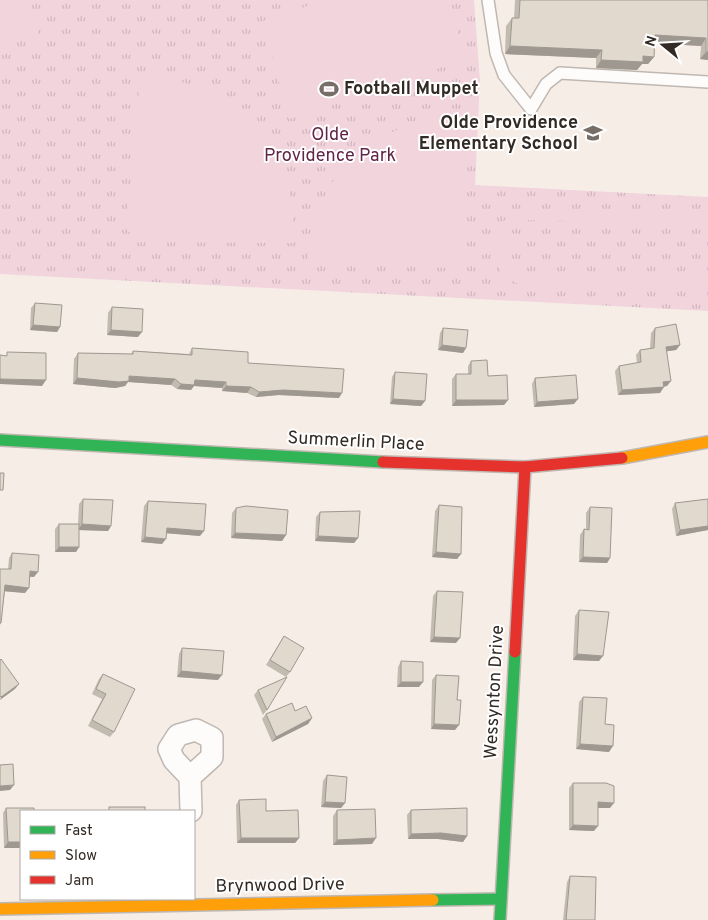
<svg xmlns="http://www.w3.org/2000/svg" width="708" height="920" font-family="Overpass,sans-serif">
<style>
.grass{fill:url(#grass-tufts)}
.pitch{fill:#f2d4dd}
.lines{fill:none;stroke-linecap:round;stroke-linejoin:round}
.lane-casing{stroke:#bfb7b1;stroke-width:14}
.street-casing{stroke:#bfb7b1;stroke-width:24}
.fast-casing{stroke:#bfb7b1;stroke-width:14}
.slow-casing{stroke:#bfb7b1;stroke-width:14}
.jam-casing{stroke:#bfb7b1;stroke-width:14}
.lane{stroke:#fefcfb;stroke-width:11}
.street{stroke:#fefcfb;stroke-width:21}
.fast{stroke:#30b455;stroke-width:11}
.slow{stroke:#ff9f0a;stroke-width:11}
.jam{stroke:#e5322d;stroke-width:11}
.wall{fill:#c2bbb0}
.shaded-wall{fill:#9e9890}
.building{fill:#e1d9cd;stroke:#9e9890}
.labels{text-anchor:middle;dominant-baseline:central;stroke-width:4;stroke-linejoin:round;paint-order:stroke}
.poi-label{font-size:18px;font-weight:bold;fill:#322a24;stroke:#fff;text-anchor:start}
.park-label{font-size:18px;fill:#612447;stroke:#fff}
.street-label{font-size:18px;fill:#322a24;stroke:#fff}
</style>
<defs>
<pattern id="grass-tufts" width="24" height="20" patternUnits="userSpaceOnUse" patternTransform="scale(1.25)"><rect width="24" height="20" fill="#f2d4dd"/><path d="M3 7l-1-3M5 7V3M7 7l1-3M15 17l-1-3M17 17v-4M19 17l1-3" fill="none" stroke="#d0b6be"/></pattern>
</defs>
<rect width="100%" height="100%" fill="#f7ede7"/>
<path class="grass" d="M0,0H474L480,81L475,185L708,197V311L0,274Z"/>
<g class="pitch">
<path d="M0,0H30L39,35L0,36Z"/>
<path d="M325,0H448L466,59L289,119L263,21Z"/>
<path d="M140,79C151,79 164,77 174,80C252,98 298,164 293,243L140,242L126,229Z"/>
<path d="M468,115L461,262L452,268L308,262C312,197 345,146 408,126C416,123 425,119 434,117C445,116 457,116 468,115Z"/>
<path d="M526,210L708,212V224L526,220L514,226L505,244L509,263L525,275L708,278V290L524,286C481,273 482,219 526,210Z"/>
</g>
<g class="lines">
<g class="lane-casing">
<path id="lane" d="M488,0L496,53L504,75L531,109L546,84L560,73L708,82"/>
</g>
<g class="street-casing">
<path id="street" d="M190,777L212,757V738L196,730L178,735L169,749L174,760L190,777L191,811"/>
</g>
<g class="fast-casing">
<g id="fast">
<path d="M0,440L383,462"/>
<path d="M433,900L501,899"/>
<path d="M500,920L515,652"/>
</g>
</g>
<g class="slow-casing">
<g id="slow">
<path d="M622,458L708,442"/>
<path d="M0,909L433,900"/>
</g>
</g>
<g class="jam-casing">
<g id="jam">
<path d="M383,462L525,467L622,458"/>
<path d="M515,652L525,467"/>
</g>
</g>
<use href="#lane" class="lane"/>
<use href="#street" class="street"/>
<use href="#fast" class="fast"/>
<use href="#slow" class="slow"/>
<use href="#jam" class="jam"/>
</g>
<g class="wall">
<path d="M515,0H708V60L700,59L701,46L655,43L654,57L648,64H642L637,70L596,68V58L505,54L506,26L512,18H514Z"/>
<path d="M35,303L60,327L57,332L30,330L31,308Z"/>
<path d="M112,307L138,337L107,335L108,313Z"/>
<path d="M443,328L466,348L463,353L438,350L440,333Z"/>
<path d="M655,328L680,345L676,350L667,351V386L663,387L660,393L618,395L615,371L619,366L637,363L636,355L640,350L650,348L651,333Z"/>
<path d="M192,348L248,363L339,398L279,395L256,397L247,393L222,391V388L194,386L191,390L177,389L171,385L128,382L125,386L115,388L73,384L74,359L78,353L131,354L133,351L189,354Z"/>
<path d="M471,361L488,376L508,400L504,405L452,406V379L456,374H468V366Z"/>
<path d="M395,372L425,401L421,406L390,404L392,377Z"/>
<path d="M535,378L574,404L534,407L532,384Z"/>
<path d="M83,499L111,526L108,531L79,530V547L76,552H55V529L59,524H78L79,504Z"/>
<path d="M708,499V530L676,536L672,509L675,503Z"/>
<path d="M148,501L200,536L166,533L162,544L141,542L144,506Z"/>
<path d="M439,505L461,554L457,559L432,557L435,511Z"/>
<path d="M590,507L610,558L607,563L579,562L580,535L584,529H586V513Z"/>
<path d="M236,508L286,535L282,541L231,538L232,513Z"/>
<path d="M320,512L358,538L354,543L315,541L316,517Z"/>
<path d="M12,553L34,577H30L25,593L5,591L1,623L0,625V569H8L9,558Z"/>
<path d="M437,591L456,643L430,642L433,596Z"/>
<path d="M579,610L599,661L573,660L575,616Z"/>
<path d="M284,636L290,672L286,677L266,665Z"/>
<path d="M182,648L218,680L177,677L179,654Z"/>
<path d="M401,661L419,687H397L398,667Z"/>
<path d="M103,674L114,732L110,737L88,726L102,699L92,694L99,679Z"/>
<path d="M436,675L455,730L431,729L432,680Z"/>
<path d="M258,690L267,710L263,715L254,695Z"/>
<path d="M583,697L609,752L576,749L579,702Z"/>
<path d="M295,711L312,718L308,724L272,742L262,719L266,714Z"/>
<path d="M327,775L345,803L341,808L321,807L323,781Z"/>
<path d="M573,783L610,808H598L594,831L569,830V788Z"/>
<path d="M239,800L266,811L299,838L295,843H237L236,805Z"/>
<path d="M6,808L21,848H4L3,813Z"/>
<path d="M337,810L372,844L333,845V816Z"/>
<path d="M411,810L467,836L463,842L438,839H408L407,815Z"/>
<path d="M570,876L595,920H563L567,882Z"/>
</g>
<g class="shaded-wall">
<path d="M655,35L706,38L701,46L650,43Z"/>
<path d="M510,46L602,50L596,58L505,54Z"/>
<path d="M706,52H708V60L700,59Z"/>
<path d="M643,56L654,57L648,64H642L637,70L596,68L601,60Z"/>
<path d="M33,325L60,327L57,332L30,330Z"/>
<path d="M111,330L142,332L138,337L107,335Z"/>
<path d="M442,345L466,348L463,353L438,350Z"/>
<path d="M680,345L676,350L662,352L666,347Z"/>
<path d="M129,376L175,379L171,385L128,382L125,386L115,388L73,384L77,378Z"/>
<path d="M0,379L46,380L42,386L0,384Z"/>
<path d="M195,380L226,382L222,388L194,386L191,390L177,389L181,384Z"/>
<path d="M671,381L667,386L659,387L663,382Z"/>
<path d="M226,386L251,387L247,393L222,391Z"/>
<path d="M664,387L660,393L618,395L622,390Z"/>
<path d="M283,390L342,393L339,398L279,395L256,397L259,392Z"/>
<path d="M393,399L425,401L421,406L390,404Z"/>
<path d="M578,399L574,404L534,407L537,402Z"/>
<path d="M456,400H508L504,405L452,406Z"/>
<path d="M82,524L111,526L108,531L78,530Z"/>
<path d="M708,526V530L676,536L680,530Z"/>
<path d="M167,528L204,531L200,536L163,533Z"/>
<path d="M235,533L286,535L282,541L231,538Z"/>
<path d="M318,536L358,538L354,543L315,541Z"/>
<path d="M145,537L166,539L162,544L141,542Z"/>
<path d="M59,547H79L76,552H55Z"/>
<path d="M436,552L461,554L457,559L432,557Z"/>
<path d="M583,557L610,558L607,563L579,562Z"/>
<path d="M30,571L38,572L34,577L26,576Z"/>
<path d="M5,585L29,588L25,593L1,591Z"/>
<path d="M434,637L460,638L456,643L430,642Z"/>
<path d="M577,654L603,656L599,661L573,660Z"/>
<path d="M181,671L222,675L218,680L177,677Z"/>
<path d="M401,682H423L419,687H397Z"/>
<path d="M19,684L15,689L0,700L1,697Z"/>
<path d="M312,718L308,724L272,742L276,737Z"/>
<path d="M434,724L459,725L455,730L431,729Z"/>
<path d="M580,744L613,746L609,752L576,749Z"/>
<path d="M14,785L10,790L0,791V786Z"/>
<path d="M325,802L345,803L341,808L321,807Z"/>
<path d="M598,802L614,803L610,808H594Z"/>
<path d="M573,825L598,826L594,831L569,830Z"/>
<path d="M441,833L467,836L463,842L438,839H408L411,834Z"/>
<path d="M241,838H299L295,843H237Z"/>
<path d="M376,838L372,844L333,845L337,840Z"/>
<path d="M8,842H21V848H4Z"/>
</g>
<g class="building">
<path d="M520,0H708V52H706V38L655,35L654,57L643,56V62L601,60L602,50L510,46L512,18H519Z"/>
<path d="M35,303L62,305L60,327L33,325Z"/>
<path d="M112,307L143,309L142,332L111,330Z"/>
<path d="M676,324L680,345L666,347L671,381L663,382L664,387L622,390L619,366L641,362L640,350L654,348L655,328Z"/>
<path d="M443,328L468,330L466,348L442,345Z"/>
<path d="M192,348L248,352V363L344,369L342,393L283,390L259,392L251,387L226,386V382L195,380L194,385L181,384L175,379L129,376V381L119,382L77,378L78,353L133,354V351L192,355Z"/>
<path d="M7,352L46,353V380L0,379V355L7,356Z"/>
<path d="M487,360L488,376L507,375L508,400H456V374H471V361Z"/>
<path d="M395,372L427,374L425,401L393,399Z"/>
<path d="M576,375L578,399L537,402L535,378Z"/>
<path d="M0,473H4L3,490H0Z"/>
<path d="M83,499L113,500L111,526L82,524Z"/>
<path d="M708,499V526L680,530L675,503Z"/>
<path d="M148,501L206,504L204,531L167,528L166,539L145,537Z"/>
<path d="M439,505L462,507L461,554L436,552Z"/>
<path d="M246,506L288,510L286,535L235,533L236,508Z"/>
<path d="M590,507L612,508L610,558L583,557L584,529L589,530Z"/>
<path d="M360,511L358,538L318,536L320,512Z"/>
<rect x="59" y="524" width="20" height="23"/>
<path d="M12,553L39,555L38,572L30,571L29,588L5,585L1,623H0V569H11Z"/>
<path d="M437,591L463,592L460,638L434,637Z"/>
<path d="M579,610L609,612L603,656L577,654Z"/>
<path d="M284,636L304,648L290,672L270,660Z"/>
<path d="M182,648L224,651L222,675L181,671Z"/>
<path d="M1,659L19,684L1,697L0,696V660Z"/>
<path d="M401,661L423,662V682H401Z"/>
<path d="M103,674L135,689L114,732L92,720L106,694L96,689Z"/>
<path d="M436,675L459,676L457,700H461L459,725L434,724Z"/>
<path d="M287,677L267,710L258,690Z"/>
<path d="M583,697L607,698L605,724L614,725L613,746L580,744Z"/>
<path d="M292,703L295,711L306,706L312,718L276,737L266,714Z"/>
<path d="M13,764L14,785L0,786V765Z"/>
<path d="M327,775L347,777L345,803L325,802Z"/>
<path d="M573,783H606L614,786V803L598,802V826L573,825Z"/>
<path d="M266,799V811L298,810L299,838H241L239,800Z"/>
<rect x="109" y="807" width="36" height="4"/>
<path d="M6,808H34V811H21V842H8Z"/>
<path d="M467,808V836L441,833L411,834V810Z"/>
<path d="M375,809L376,838L337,840V810Z"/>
<path d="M570,876L596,877L595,920H566Z"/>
</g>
<defs>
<g id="stadium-bare" transform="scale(1.5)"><path d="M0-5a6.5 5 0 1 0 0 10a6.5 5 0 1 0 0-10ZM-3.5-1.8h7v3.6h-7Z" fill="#776e68" stroke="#fff" stroke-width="2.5" paint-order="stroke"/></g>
<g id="school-bare" transform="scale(1.5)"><path d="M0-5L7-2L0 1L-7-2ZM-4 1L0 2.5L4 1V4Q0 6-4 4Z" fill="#776e68" stroke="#fff" stroke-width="2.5" paint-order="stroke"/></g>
</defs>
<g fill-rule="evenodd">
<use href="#stadium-bare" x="329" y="89"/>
<use href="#school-bare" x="593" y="133"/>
</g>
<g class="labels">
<g class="poi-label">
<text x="344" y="89">Football Muppet</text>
<text x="578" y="123" text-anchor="end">Olde Providence<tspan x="578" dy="21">Elementary School</tspan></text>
</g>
<g class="park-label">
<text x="330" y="135">Olde<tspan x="330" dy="21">Providence Park</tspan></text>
</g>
<g class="street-label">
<text transform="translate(356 442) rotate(3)">Summerlin Place</text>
<text transform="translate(495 692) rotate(-87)">Wessynton Drive</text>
<text transform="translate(280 886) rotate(-1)">Brynwood Drive</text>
</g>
</g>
<rect x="20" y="810" width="175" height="90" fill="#ffffff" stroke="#adaaa7"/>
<rect x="30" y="826" width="25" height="8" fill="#30b455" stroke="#adaaa7"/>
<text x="65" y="835" font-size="15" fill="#322a24">Fast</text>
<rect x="30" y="851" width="25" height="8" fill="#ff9f0a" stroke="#adaaa7"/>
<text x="65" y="860" font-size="15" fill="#322a24">Slow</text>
<rect x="30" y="876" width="25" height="8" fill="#e5322d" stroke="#adaaa7"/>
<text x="65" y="885" font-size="15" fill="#322a24">Jam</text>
<g transform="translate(663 45) rotate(288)" stroke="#ffffff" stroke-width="4" paint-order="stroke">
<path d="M0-4L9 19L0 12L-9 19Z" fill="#322a24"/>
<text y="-8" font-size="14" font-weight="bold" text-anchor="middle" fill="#322a24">N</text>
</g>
</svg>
